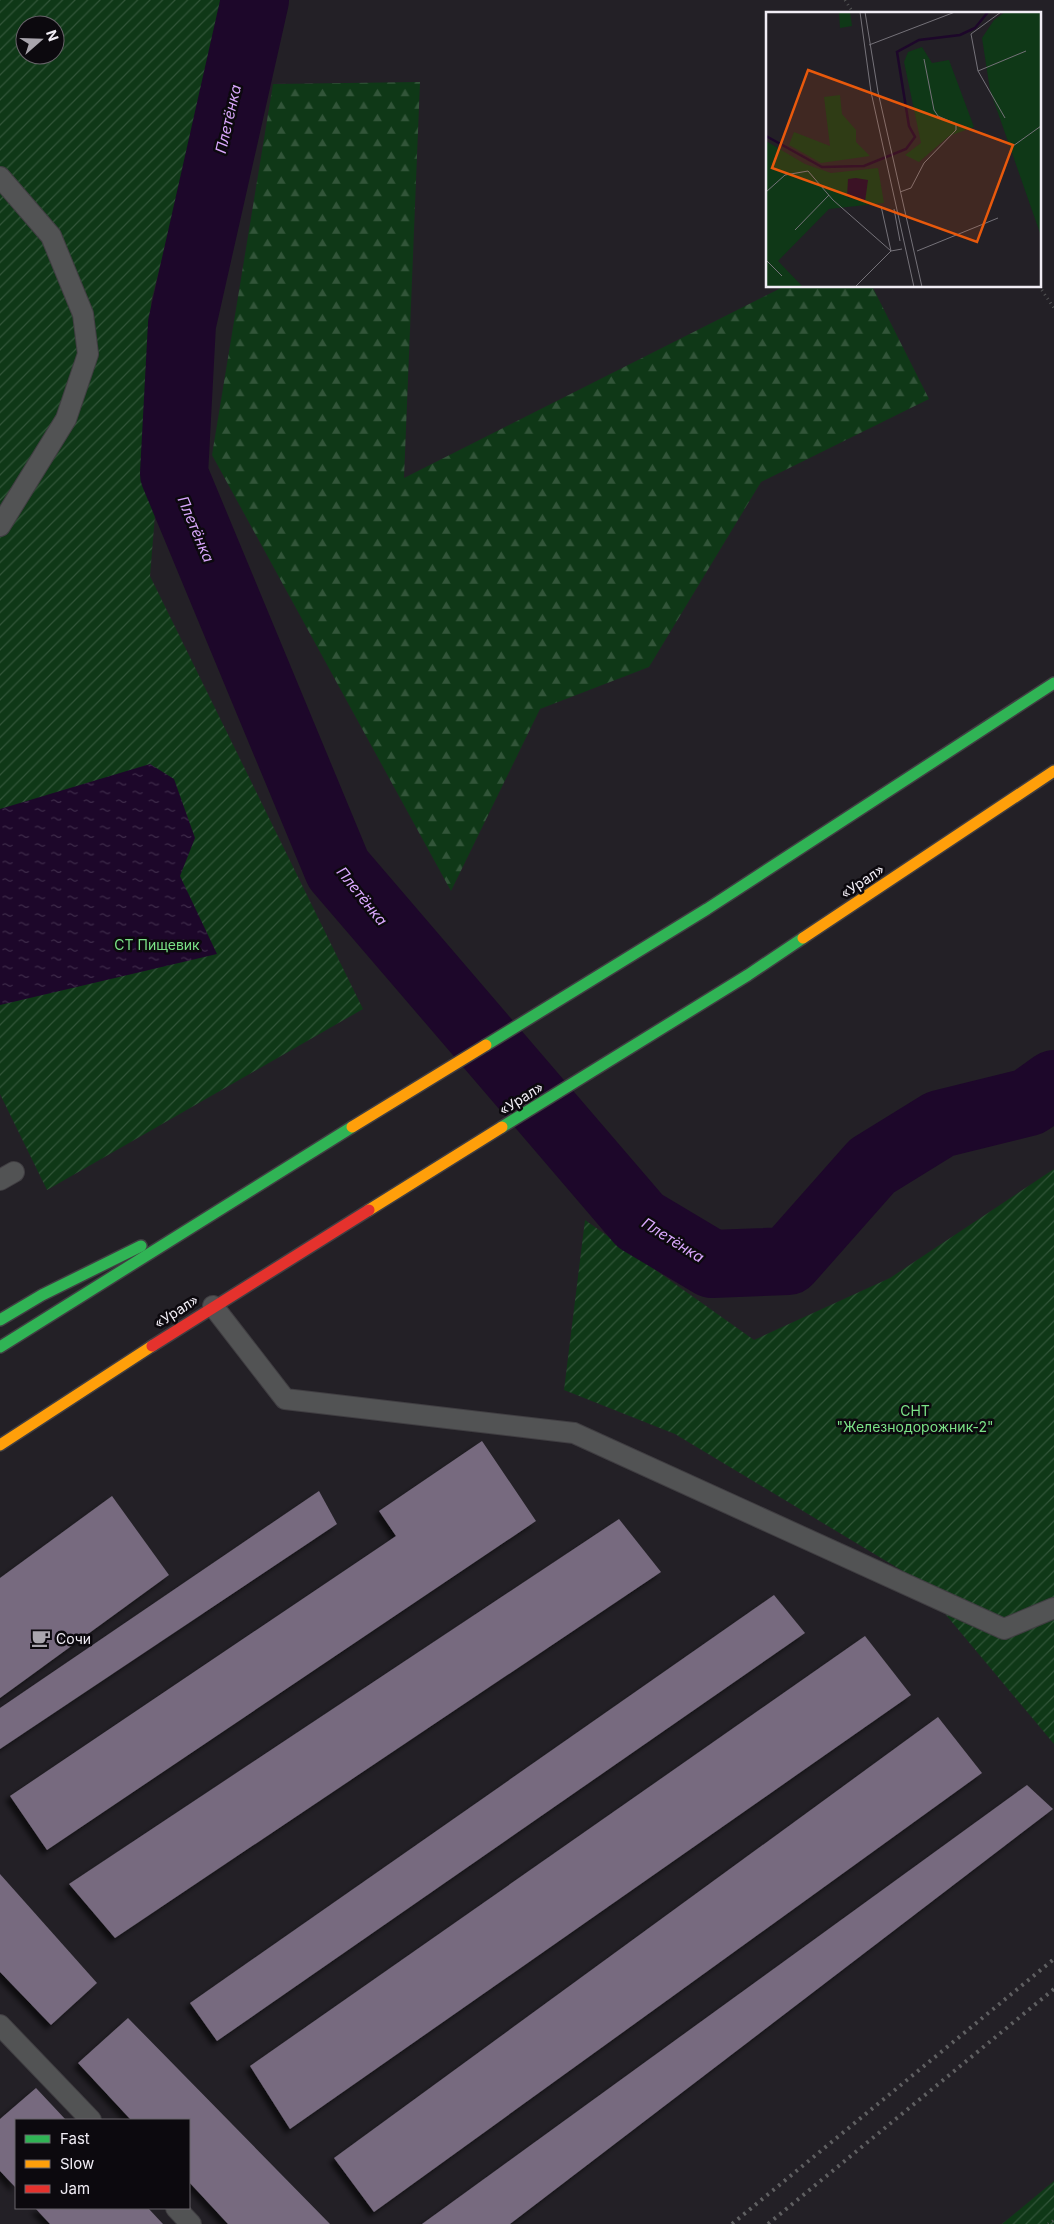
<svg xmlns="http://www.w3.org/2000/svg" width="1054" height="2224" font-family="Inter,sans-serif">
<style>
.forest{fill:url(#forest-firs)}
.garden{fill:url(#garden-furrows);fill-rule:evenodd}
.water{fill:url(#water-ripples)}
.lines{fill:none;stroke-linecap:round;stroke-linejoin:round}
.river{stroke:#1d072a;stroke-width:68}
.building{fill:#776b7f;filter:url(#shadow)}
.lane-casing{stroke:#403e42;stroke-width:22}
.fast-casing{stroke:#403e42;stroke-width:14}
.slow-casing{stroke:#403e42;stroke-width:14}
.jam-casing{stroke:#403e42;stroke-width:14}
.path{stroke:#555556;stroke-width:3;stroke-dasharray:1 4;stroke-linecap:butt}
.lane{stroke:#525354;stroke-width:20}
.fast{stroke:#30b455;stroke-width:11}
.slow{stroke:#ff9f0a;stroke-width:11}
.jam{stroke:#e5322d;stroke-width:11}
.rail{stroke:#606062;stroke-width:4;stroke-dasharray:2.5 5;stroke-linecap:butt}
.labels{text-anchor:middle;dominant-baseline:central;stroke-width:5;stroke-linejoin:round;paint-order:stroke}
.street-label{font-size:14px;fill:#f1edf5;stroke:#0c090e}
.park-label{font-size:14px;fill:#7be287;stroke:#0c090e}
.poi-label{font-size:14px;fill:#f1edf5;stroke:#0c090e;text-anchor:start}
.water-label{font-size:15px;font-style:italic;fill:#daa8fd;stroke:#0c090e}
.inset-river{fill:none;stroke:#1d072a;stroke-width:2.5}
.inset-road{fill:none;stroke:#757279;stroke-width:1}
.view{fill:#e8590c;fill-opacity:0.15;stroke:#e8590c;stroke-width:2.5}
.inset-edge{fill:none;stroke:#f1edf5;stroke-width:2.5}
</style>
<defs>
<pattern id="forest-firs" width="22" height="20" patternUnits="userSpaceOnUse" patternTransform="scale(1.25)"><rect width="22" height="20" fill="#0f3817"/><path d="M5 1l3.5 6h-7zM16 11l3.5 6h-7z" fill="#325539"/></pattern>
<pattern id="garden-furrows" width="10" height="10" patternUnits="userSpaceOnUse" patternTransform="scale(1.25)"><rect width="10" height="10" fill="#0f3817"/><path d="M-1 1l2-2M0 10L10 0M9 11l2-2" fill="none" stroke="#325539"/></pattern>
<pattern id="water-ripples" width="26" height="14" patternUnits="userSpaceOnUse" patternTransform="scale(1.25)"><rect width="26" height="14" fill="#1d072a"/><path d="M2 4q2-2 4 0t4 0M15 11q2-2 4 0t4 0" fill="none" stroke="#3e2b4a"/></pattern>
<filter id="shadow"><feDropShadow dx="-4.5" dy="4.5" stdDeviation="2.5" flood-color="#0009"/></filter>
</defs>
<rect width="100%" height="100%" fill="#232026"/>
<path class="forest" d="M420,82L404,478L785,286H872L929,399L761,482L649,667L540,709L451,891L212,455L273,84Z"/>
<g class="garden">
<path d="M0,0H227L151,302L155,515L150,576L363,1009L47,1190L0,1094ZM25,25H55V55H25Z"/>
<path d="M1054,1169V1744L916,1579L675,1434L564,1390L585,1220L754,1340L890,1278Z"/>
<path d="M1054,2181V2224H1002Z"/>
</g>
<path class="water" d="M150,764L174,779L195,838L180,876L217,954L0,1005V809Z"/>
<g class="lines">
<path class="river" d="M255,0L182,324L174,474L338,869L640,1221L712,1264L788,1261L872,1166L940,1124L1029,1102L1054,1084"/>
</g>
<g class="building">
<path d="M482,1441L536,1521L47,1850L10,1796L396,1536L379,1511Z"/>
<path d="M319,1491L337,1524L0,1749V1708Z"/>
<path d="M112,1496L169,1575L0,1698V1578Z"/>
<path d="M619,1519L661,1572L115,1938L69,1884Z"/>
<path d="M774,1595L805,1633L217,2041L190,2003Z"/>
<path d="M865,1636L911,1695L290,2129L250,2066Z"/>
<path d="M938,1717L982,1773L374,2212L334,2158Z"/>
<path d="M1027,1785L1053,1809L510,2224H422Z"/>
<path d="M0,1874L97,1983L51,2025L0,1972Z"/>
<path d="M128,2018L330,2224H228L189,2182V2120H131L78,2063Z"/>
<path d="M36,2088L66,2120H16V2188L0,2171V2119Z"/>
<path d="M35,2208H148L163,2224H50Z"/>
</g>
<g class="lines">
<g class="lane-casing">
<g id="lane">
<path d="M0,177L51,236L83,314L88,354L66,419L0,526"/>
<path d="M0,1180L14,1172"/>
<path d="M213,1306L285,1399L574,1433L1004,1629L1054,1608"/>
<path d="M0,2025L91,2120"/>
<path d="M176,2208L191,2224"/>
</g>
</g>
<g class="fast-casing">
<g id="fast">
<path d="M486,1045L707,909L1054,683"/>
<path d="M502,1127L748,975L803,938"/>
<path d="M0,1320L42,1295L141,1246"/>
<path d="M0,1347L352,1127"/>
</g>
</g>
<g class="slow-casing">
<g id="slow">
<path d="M803,938L1054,771"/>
<path d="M352,1127L486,1045"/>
<path d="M369,1210L502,1127"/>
<path d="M0,1445L152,1346"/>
</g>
</g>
<g class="jam-casing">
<path id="jam" d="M152,1346L369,1210"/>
</g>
<g class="path">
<path d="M845,0L854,14"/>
<path d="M1039,286L1054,308"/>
<path d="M1048,2224L1054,2220"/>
</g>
<use href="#lane" class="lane"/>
<use href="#fast" class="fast"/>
<use href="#slow" class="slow"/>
<use href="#jam" class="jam"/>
<g class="rail">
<path d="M732,2224L1054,1959"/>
<path d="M768,2224L1054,1989"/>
</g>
</g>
<defs>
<g id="cafe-bare" transform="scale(1.5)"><path d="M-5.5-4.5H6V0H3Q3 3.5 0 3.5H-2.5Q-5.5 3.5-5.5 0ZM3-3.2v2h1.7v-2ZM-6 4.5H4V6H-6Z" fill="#a9a5ad" stroke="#0c090e" stroke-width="2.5" paint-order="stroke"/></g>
</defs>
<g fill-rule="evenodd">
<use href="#cafe-bare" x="41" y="1638"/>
</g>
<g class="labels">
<g class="street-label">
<text transform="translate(862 881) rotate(-34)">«Урал»</text>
<text transform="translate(521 1098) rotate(-32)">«Урал»</text>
<text transform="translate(176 1311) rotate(-33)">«Урал»</text>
</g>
<g class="park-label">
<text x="157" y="944">СТ Пищевик</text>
<text x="915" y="1410">СНТ<tspan x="915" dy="16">"Железнодорожник-2"</tspan></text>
</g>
<g class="poi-label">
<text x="56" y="1638">Сочи</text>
</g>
<g class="water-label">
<text transform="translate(228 119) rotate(-77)">Плетёнка</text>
<text transform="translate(196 529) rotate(67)">Плетёнка</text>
<text transform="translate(362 896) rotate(51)">Плетёнка</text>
<text transform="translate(673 1240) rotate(32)">Плетёнка</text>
</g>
</g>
<g transform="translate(766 12)">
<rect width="275" height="275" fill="#232026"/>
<path d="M73,0H84L86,14L74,16ZM74,83L76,102L90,118V130L104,144L55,151L23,133L28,120L64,134L58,85Z" fill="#0f3817"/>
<path d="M239,0H275V224L224,78L216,26L228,8ZM156,35L166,51L183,48L208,115L183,124L153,150L139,143L155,131L138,50L142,40ZM0,129L39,152L65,161L112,156L118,191L63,197L12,249L37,275H0Z" fill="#0f3817"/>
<path d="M90,166L102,168L99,190L81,185L82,167Z" fill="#1d072a"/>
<path class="inset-river" d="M0,124L56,155L98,154L140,137L149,125L143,114L131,40L153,28L194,23L209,16L222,0"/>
<path class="inset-road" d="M94,0L105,80L148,275M99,0L112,80L156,275M235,0L205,22L212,59L239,106M103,33L189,0M212,59L260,39M247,134L275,114M0,180L19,163L42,159L67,188L125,239L89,275M134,180L145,176L158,151L190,118V112L172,104L168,98L158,47M115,194L125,239L136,237M128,197L134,229M29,218L63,183M151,239L232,206M0,248L16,264"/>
<path class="view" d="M42,58L247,133L211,230L6,156Z"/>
<rect width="275" height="275" class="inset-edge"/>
</g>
<rect x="15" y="2119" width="175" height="90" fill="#0c090e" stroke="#68646a"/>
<rect x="25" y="2135" width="25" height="8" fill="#30b455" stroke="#68646a"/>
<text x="60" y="2144" font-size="15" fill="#f1edf5">Fast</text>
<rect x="25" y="2160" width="25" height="8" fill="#ff9f0a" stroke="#68646a"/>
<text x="60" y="2169" font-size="15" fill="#f1edf5">Slow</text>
<rect x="25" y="2185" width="25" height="8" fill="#e5322d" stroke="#68646a"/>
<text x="60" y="2194" font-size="15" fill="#f1edf5">Jam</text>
<g transform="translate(40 40) rotate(70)"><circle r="24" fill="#0c090e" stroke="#68646a"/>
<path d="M0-4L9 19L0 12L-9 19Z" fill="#a9a5ad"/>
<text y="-8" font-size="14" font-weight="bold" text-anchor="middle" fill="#f1edf5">N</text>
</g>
</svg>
